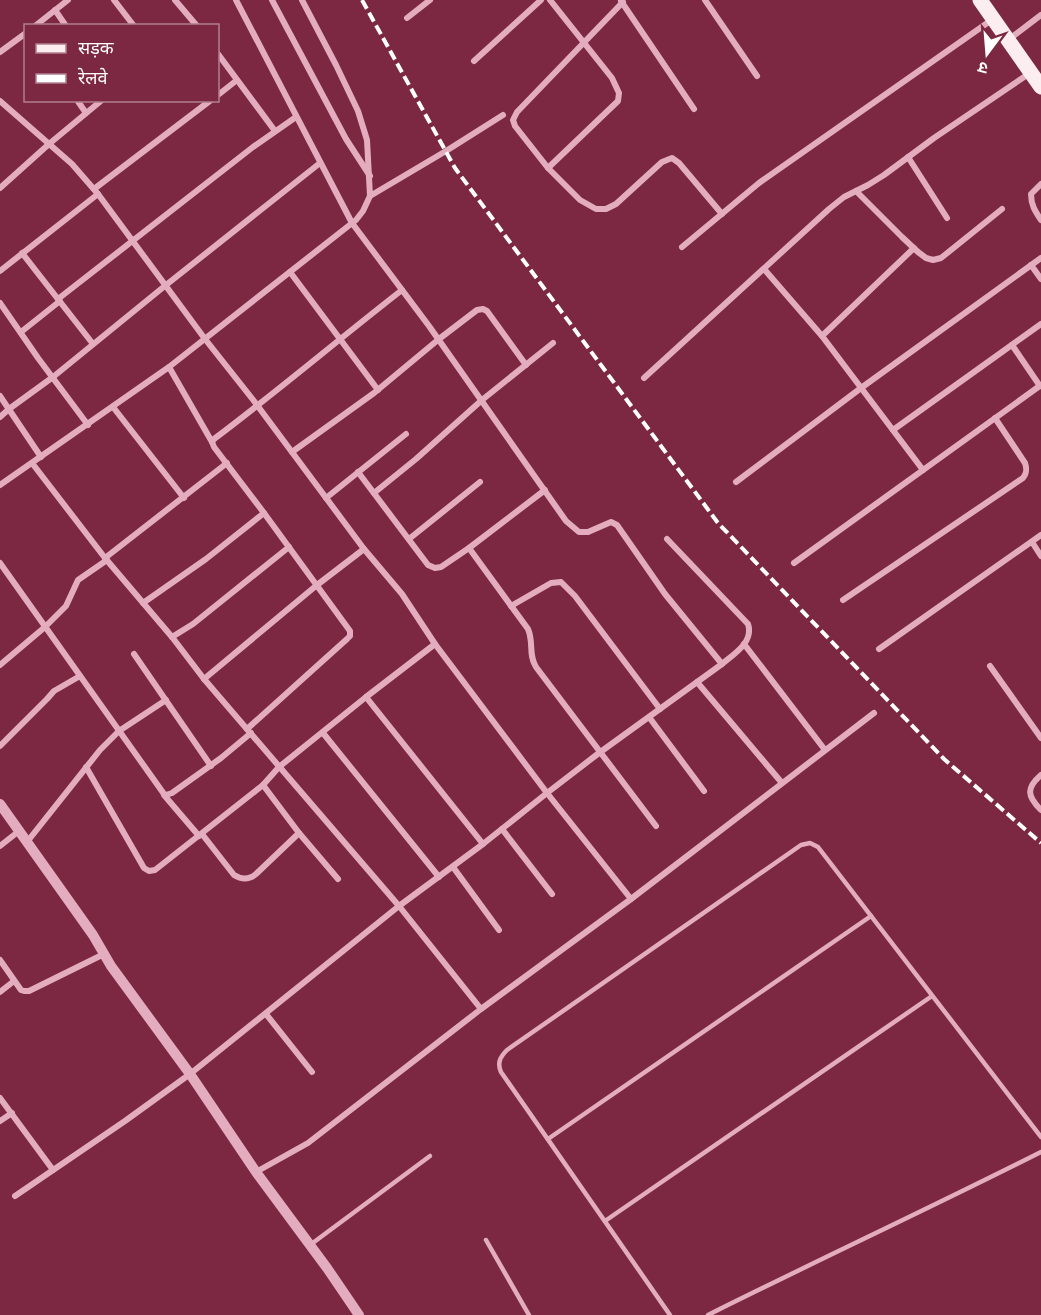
<svg xmlns="http://www.w3.org/2000/svg" width="1041" height="1315" font-family="Lato,'Noto Sans Devanagari',sans-serif">
<style>
.lines{fill:none;stroke-linecap:round;stroke-linejoin:round}
.service{stroke:#e4adbf;stroke-width:4.5}
.minor{stroke:#e4adbf;stroke-width:6}
.tertiary{stroke:#e4adbf;stroke-width:10}
.primary{stroke:#fcedf1;stroke-width:15}
.rail{stroke:#fff;stroke-width:4;stroke-dasharray:10 4.5;stroke-linecap:butt}
</style>
<rect width="100%" height="100%" fill="#7c2842"/>
<g class="lines">
<g class="service">
<path d="M548,1139L871,916"/>
<path d="M605,1221L932,996"/>
<path d="M486,1240L529,1315"/>
<path d="M310,1245L430,1156"/>
<path d="M670,1315L501,1072C497,1063 500,1057 507,1050L801,845L810,843L818,847L1041,1137"/>
<path d="M708,1315C818,1260 930,1208 1041,1152"/>
</g>
<g class="minor">
<path d="M114,0L134,26"/>
<path d="M175,0L197,26"/>
<path d="M236,0L352,223L429,326L566,521L579,532H588L611,522L617,525L665,594L722,664"/>
<path d="M272,0L346,139L370,176"/>
<path d="M705,0L757,76"/>
<path d="M621,1L694,109"/>
<path d="M623,2L517,112L513,120L515,126L548,168L580,200L596,209H606L616,204L662,162L672,158L679,163L722,214"/>
<path d="M55,10L66,26"/>
<path d="M407,18L430,0"/>
<path d="M35,26L68,0"/>
<path d="M1008,40L1041,15"/>
<path d="M0,52L26,33"/>
<path d="M218,54L275,131"/>
<path d="M474,61L541,0"/>
<path d="M218,95L237,80"/>
<path d="M77,100L86,113"/>
<path d="M0,101L72,164L98,194L205,339L254,401L364,549L402,594L435,644L547,793L631,899L481,1009L308,1143L256,1172"/>
<path d="M908,157L947,218"/>
<path d="M548,168L618,101L619,93L612,78L550,0"/>
<path d="M1041,184L1031,194C1031,205 1035,211 1041,220"/>
<path d="M0,188L49,144L102,100"/>
<path d="M94,189L211,100"/>
<path d="M856,191L902,237L918,252L926,258L933,260L941,258L1002,209"/>
<path d="M370,196L446,151L503,115"/>
<path d="M682,247L759,183L993,19"/>
<path d="M22,253L93,344"/>
<path d="M1031,265L1041,279"/>
<path d="M764,269L822,336L923,470"/>
<path d="M0,271L98,194"/>
<path d="M290,272L378,390"/>
<path d="M58,299L253,147L296,117"/>
<path d="M0,303L38,358L88,425"/>
<path d="M21,332L60,301"/>
<path d="M822,336L914,248"/>
<path d="M1012,345L1040,386"/>
<path d="M169,367L212,442"/>
<path d="M644,378L829,209L844,197L868,185L884,175L934,138L1030,73"/>
<path d="M0,396L41,457"/>
<path d="M113,407L184,498"/>
<path d="M0,417L9,409L53,377L166,285L320,163"/>
<path d="M893,430L1041,324"/>
<path d="M292,452L374,393L439,339L477,310L483,309L487,311L526,365"/>
<path d="M32,463L105,558L172,637"/>
<path d="M358,472L428,565L435,568L441,567L469,548L545,490"/>
<path d="M736,482L861,388L1041,258"/>
<path d="M0,485L169,367L356,220L363,211L370,196L367,140L358,111L336,65L302,0"/>
<path d="M374,493L416,459L482,400L553,343"/>
<path d="M326,498L406,434"/>
<path d="M409,539L480,482"/>
<path d="M1032,542L1041,556"/>
<path d="M289,547L193,624L172,637L204,679L399,906L481,1009"/>
<path d="M469,548L528,629C534,643 528,654 536,667L656,826"/>
<path d="M105,558L227,463"/>
<path d="M0,563L164,794L166,795L172,793L221,758L251,733"/>
<path d="M794,563L1041,385"/>
<path d="M843,600L1023,478C1027,473 1027,469 1025,463L995,418"/>
<path d="M143,603L206,559L264,513"/>
<path d="M511,606L551,583L561,582L575,596L660,709"/>
<path d="M744,644L825,750"/>
<path d="M879,649L1041,535"/>
<path d="M134,654L211,766"/>
<path d="M0,665L45,627L66,606L78,580L107,560"/>
<path d="M990,666L1041,738"/>
<path d="M204,679L317,585L364,549"/>
<path d="M697,682L782,783"/>
<path d="M366,697L483,844"/>
<path d="M649,717L704,791"/>
<path d="M247,729L347,639L350,636V631L264,513L214,447L212,442L214,439C278,391 339,339 402,290"/>
<path d="M323,733L439,877"/>
<path d="M0,746L47,699L54,691L80,676"/>
<path d="M86,767L144,868L149,871L155,870L263,785L279,767L366,697L435,644"/>
<path d="M1041,775C1026,788 1027,796 1041,810"/>
<path d="M263,785L299,833L338,879"/>
<path d="M164,795L199,836"/>
<path d="M502,829L552,894"/>
<path d="M202,834L234,875C242,880 249,880 256,874L299,833"/>
<path d="M27,842L100,750L119,731L166,700"/>
<path d="M0,846L19,831"/>
<path d="M453,867L499,930"/>
<path d="M631,899L874,713"/>
<path d="M0,960L21,990L24,991H29L104,954"/>
<path d="M0,992L14,981"/>
<path d="M266,1014L312,1072"/>
<path d="M0,1098L53,1170"/>
<path d="M0,1121L12,1113"/>
<path d="M15,1196L125,1121L190,1074L399,906L483,844L547,793L599,753L722,664C734,654 754,642 748,624L667,539"/>
</g>
<path class="tertiary" d="M0,804L93,935L111,966L190,1074L256,1172L327,1268L359,1315"/>
<path class="primary" d="M980,0L1041,87"/>
<path class="rail" d="M362,0L455,168L718,523L944,759L1041,843"/>
</g>
<rect x="24" y="24" width="195" height="78" fill="#7c2842" stroke="#b07e8e" stroke-width="1.5"/>
<rect x="36" y="44" width="30" height="9" fill="#fcedf1" stroke="#b07e8e" stroke-width="1.5"/>
<text x="78" y="54" font-size="18" fill="#ffffff">सड़क</text>
<rect x="36" y="74" width="30" height="9" fill="#ffffff" stroke="#b07e8e" stroke-width="1.5"/>
<text x="78" y="84" font-size="18" fill="#ffffff">रेलवे</text>
<g transform="translate(987 54) rotate(196)" stroke="#7c2842" stroke-width="4.5" paint-order="stroke">
<path d="M0-4.5L10 22L0 15L-10 22Z" fill="#ffffff"/>
<text y="-9" font-size="16" font-weight="bold" text-anchor="middle" fill="#ffffff">उ</text>
</g>
</svg>
